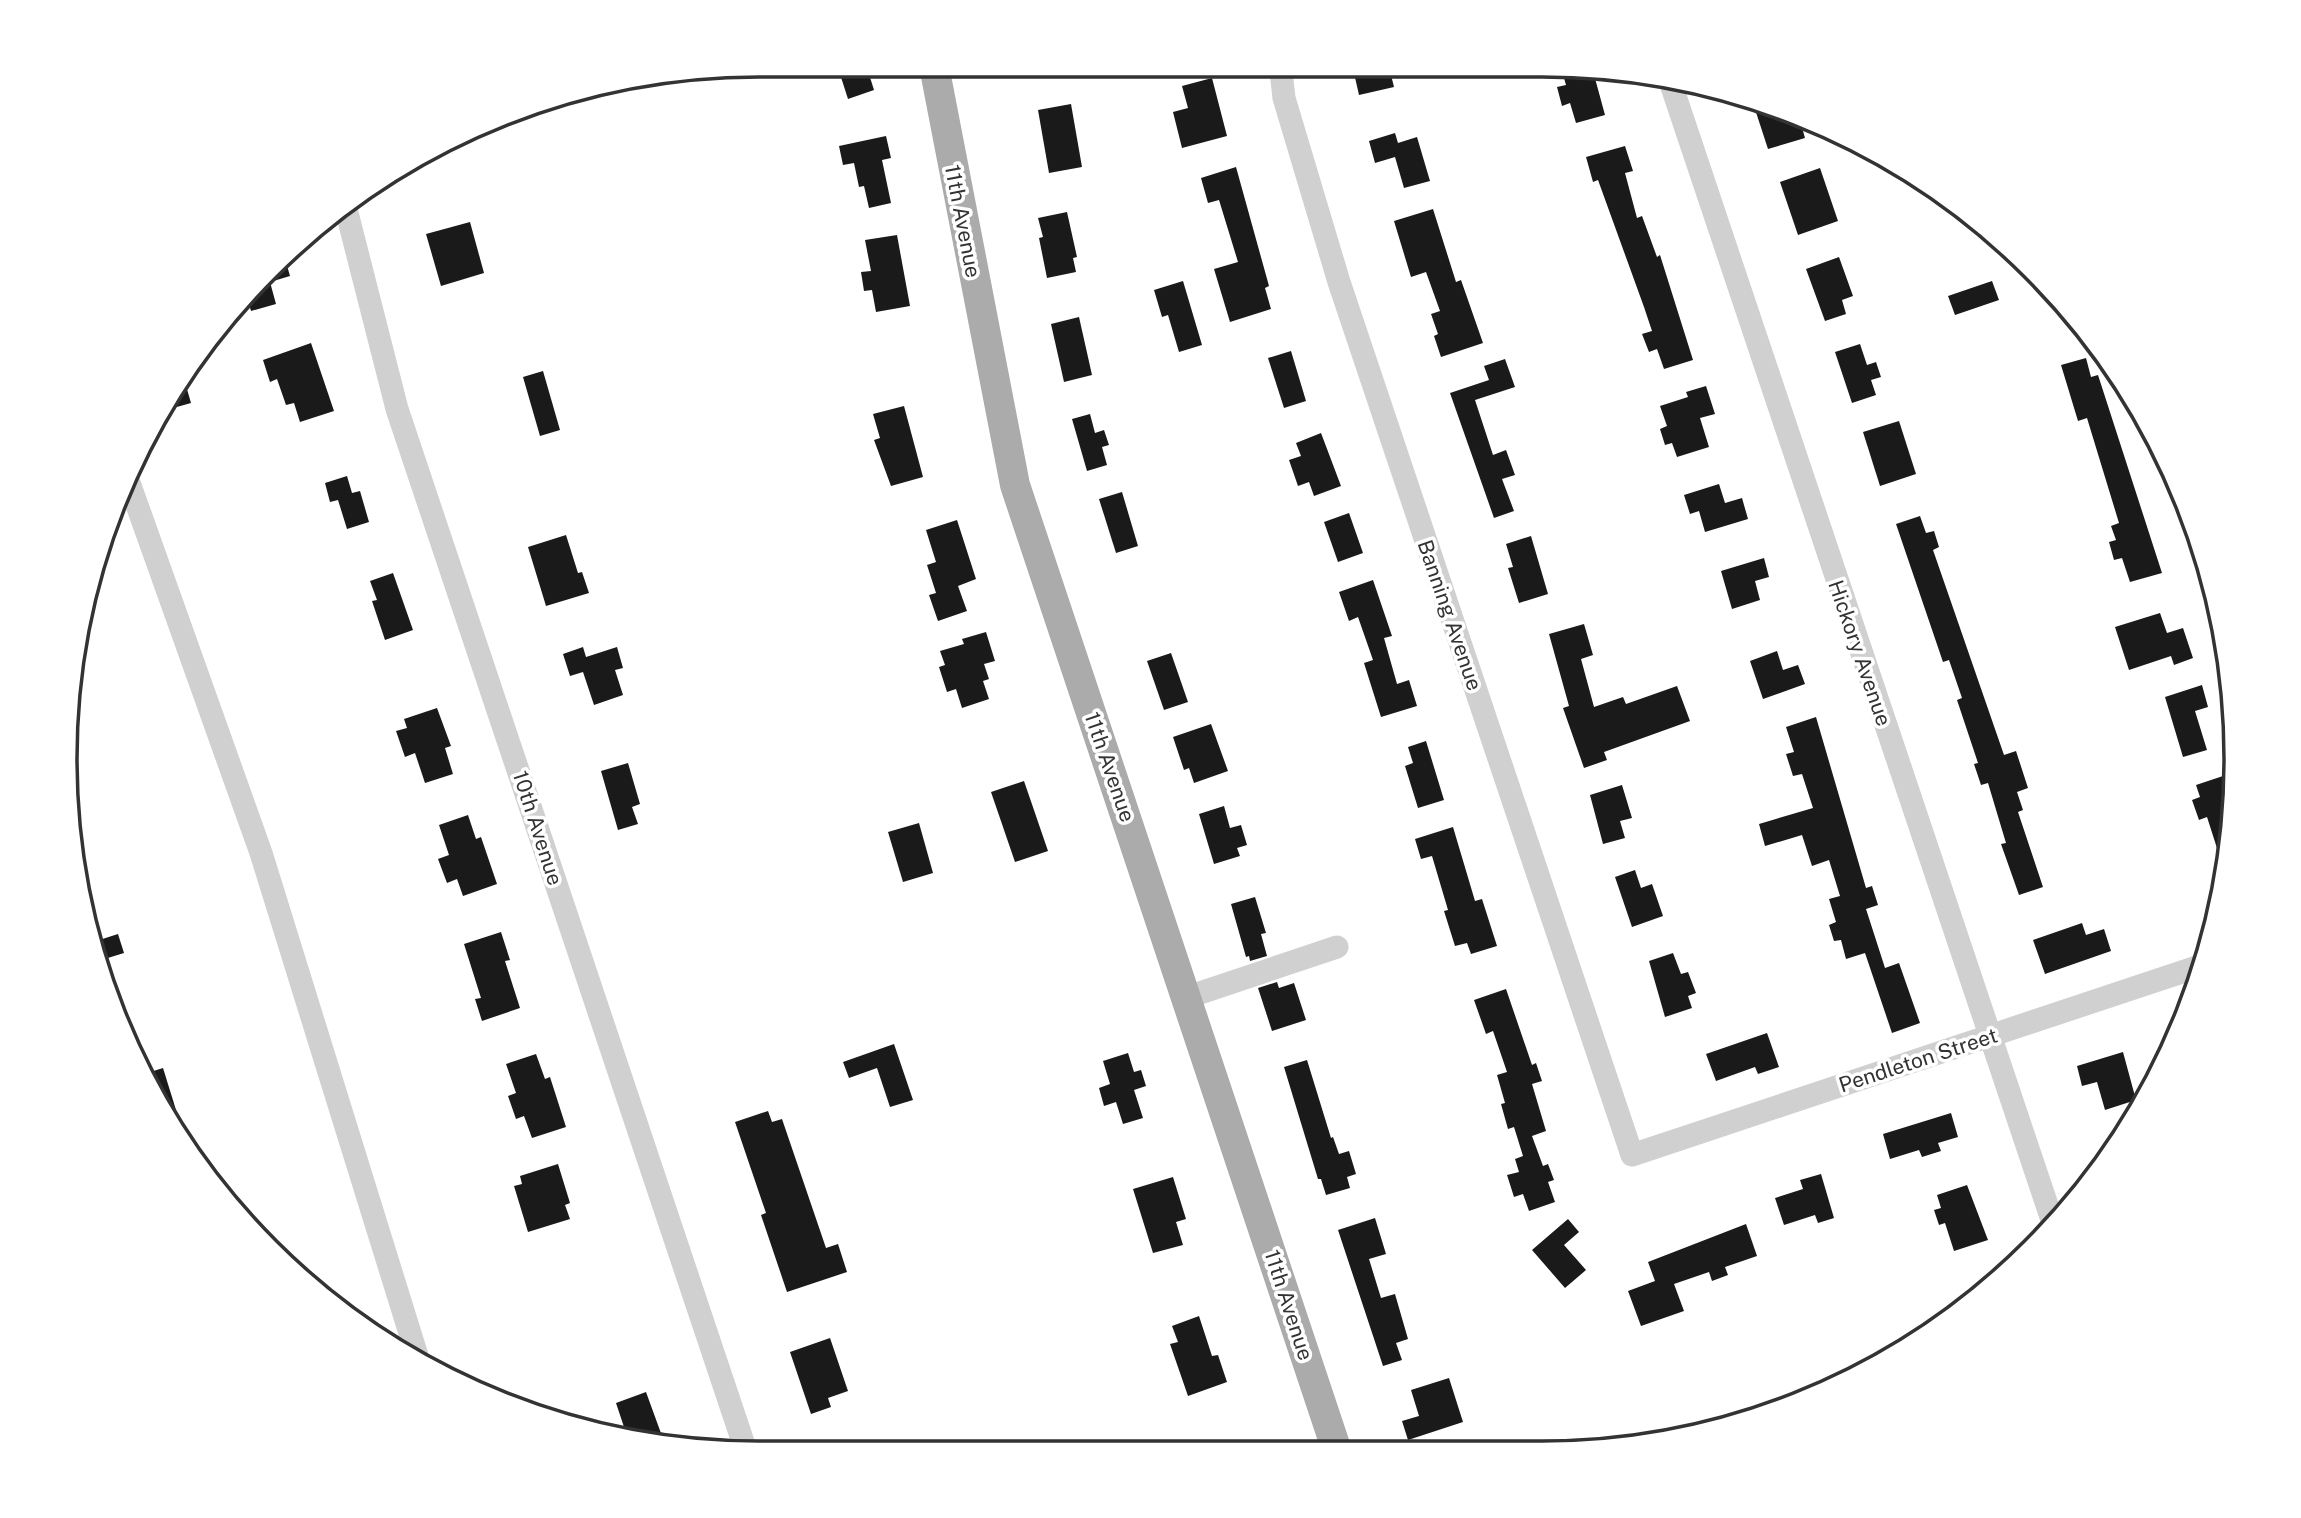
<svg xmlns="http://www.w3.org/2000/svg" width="2301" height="1518" font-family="'Public Sans',sans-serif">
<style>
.building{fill:#1a1a1a}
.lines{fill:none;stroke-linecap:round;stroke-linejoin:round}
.minor{stroke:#d0d0d0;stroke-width:23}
.major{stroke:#ababab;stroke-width:30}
.labels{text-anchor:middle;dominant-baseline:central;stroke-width:7;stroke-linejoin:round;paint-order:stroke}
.street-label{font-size:21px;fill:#333;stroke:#fff}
.rim{fill:none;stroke:#333;stroke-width:3.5}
</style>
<rect width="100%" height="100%" fill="#fff"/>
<g class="building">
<path d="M839,71H868L874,90L848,99Z"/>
<path d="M1364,71H1390L1394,87L1359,95L1354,73Z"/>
<path d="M1562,71H1593L1605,115L1576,123L1570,103L1562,106L1557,87L1566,85Z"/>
<path d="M1212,78L1227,136L1182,148L1173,112L1188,108L1182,86Z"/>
<path d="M1752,100L1799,117L1805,138L1768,149Z"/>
<path d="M1071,104L1082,167L1049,173L1038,110Z"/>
<path d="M1395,133L1398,143L1417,137L1430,181L1404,188L1395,157L1375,163L1369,141Z"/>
<path d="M886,136L891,158L882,160L891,203L869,208L864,186L859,187L854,163L843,165L839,146Z"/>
<path d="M1625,146L1633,171L1625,173L1637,218L1642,216L1657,257L1660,255L1693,360L1664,369L1657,349L1649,352L1642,334L1652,331L1644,307L1598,180L1593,182L1586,157Z"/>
<path d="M1236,167L1269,286L1265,288L1271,309L1230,322L1214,269L1238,262L1219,200L1208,203L1201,178Z"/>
<path d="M1820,168L1838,221L1798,235L1780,182Z"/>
<path d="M1433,209L1456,282L1461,280L1483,343L1441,357L1434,336L1438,334L1431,314L1440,311L1426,272L1411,277L1394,221Z"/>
<path d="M1067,212L1077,257L1073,258L1076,272L1047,278L1039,238L1043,237L1038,218Z"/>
<path d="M470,222L484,273L441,286L426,234Z"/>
<path d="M897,235L910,306L876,312L872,290L864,291L861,272L871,271L865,240Z"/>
<path d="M284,255L290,276L270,282L276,304L251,311L246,294Z"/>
<path d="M1839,257L1853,296L1842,300L1846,314L1825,321L1806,269Z"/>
<path d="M1183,281L1202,345L1179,352L1168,315L1162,317L1154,290Z"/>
<path d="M1992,281L1999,300L1955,315L1948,296Z"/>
<path d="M1079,317L1092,375L1064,382L1051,324Z"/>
<path d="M311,343L334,411L300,422L294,403L286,405L277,379L270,382L263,360Z"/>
<path d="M1860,344L1867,365L1876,362L1881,377L1871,380L1876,395L1852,403L1835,352Z"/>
<path d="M1291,351L1306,401L1284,408L1268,358Z"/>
<path d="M2086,358L2091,377L2098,375L2162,573L2130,582L2122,558L2114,560L2109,542L2116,540L2111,526L2119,523L2087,418L2078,421L2061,365Z"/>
<path d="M1505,359L1515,387L1475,400L1493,455L1506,450L1515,475L1502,479L1514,511L1494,518L1450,393L1489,380L1484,366Z"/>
<path d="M543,371L560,430L540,436L523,377Z"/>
<path d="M184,379L191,403L166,410L175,394Z"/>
<path d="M1706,386L1715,414L1700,418L1709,447L1677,457L1672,443L1665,445L1660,429L1667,426L1660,406L1688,397L1686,392Z"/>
<path d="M904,406L923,477L891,486L874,440L880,438L873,414Z"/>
<path d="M1090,414L1095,433L1104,430L1109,445L1102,447L1107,465L1087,471L1072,419Z"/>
<path d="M1899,421L1916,474L1880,486L1863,432Z"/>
<path d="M1321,433L1341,486L1314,496L1309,482L1298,486L1289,460L1301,456L1296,443Z"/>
<path d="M347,476L352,493L360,491L369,522L347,529L338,500L330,502L325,483Z"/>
<path d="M1719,484L1725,503L1742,498L1748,519L1705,532L1699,511L1690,514L1684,495Z"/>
<path d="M1122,492L1138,546L1116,553L1099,499Z"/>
<path d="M1349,513L1363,553L1338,562L1324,522Z"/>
<path d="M1920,516L1926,533L1934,531L1939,547L1933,550L2004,755L2016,751L2028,788L2017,792L2023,810L2018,812L2043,887L2019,895L2001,844L2006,843L1988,783L1981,785L1974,764L1978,763L1957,700L1962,698L1949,660L1943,662L1896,524Z"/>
<path d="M957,520L976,579L958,586L967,611L938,621L929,595L936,593L927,565L936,562L926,530Z"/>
<path d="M566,535L578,573L582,572L589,593L546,606L528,547Z"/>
<path d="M1531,536L1548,594L1519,603L1508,568L1513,567L1506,544Z"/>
<path d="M1764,558L1769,577L1755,581L1760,600L1732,609L1721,571Z"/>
<path d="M393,573L413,630L385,640L372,601L377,600L370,581Z"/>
<path d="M1373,580L1392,636L1384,638L1397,684L1409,680L1417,706L1381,717L1364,663L1373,660L1358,617L1349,621L1339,592Z"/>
<path d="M2160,613L2167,633L2183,628L2193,658L2174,665L2171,656L2129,670L2115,627Z"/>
<path d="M1584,624L1593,655L1581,659L1594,707L1623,697L1626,704L1677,686L1690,721L1604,752L1607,760L1584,768L1563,708L1569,706L1549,634Z"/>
<path d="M986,632L995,661L984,664L989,679L983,681L989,699L962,708L956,689L947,692L939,667L945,665L940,651L964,644L962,639Z"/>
<path d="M583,647L586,657L617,647L623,668L615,670L623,695L594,705L583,672L570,676L563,654Z"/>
<path d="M1777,651L1783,670L1798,665L1805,684L1763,699L1750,661Z"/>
<path d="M1171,653L1188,702L1164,710L1147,661Z"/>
<path d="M2202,685L2208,707L2195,711L2207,750L2183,757L2165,697Z"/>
<path d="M437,708L451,746L445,748L453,774L425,783L415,753L405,757L396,731L407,728L404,719Z"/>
<path d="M1816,717L1866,888L1872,886L1878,905L1866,909L1885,968L1899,963L1920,1023L1892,1033L1865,953L1846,959L1841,940L1834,941L1829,925L1836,922L1829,899L1840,896L1829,860L1812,866L1802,835L1765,846L1759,824L1813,808L1802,774L1793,776L1786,754L1794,752L1786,727Z"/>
<path d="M1211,724L1228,771L1194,783L1189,768L1184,770L1173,737Z"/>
<path d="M1426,741L1444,800L1418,808L1405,766L1413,763L1408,747Z"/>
<path d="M628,763L640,804L632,807L638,824L618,830L601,771Z"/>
<path d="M2229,774L2232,785L2230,850L2225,873L2207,817L2199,820L2192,800L2200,797L2196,785Z"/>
<path d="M1024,781L1048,851L1015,862L991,792Z"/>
<path d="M1622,785L1632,818L1620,821L1625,838L1603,844L1590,795Z"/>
<path d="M1224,806L1230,828L1241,825L1247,845L1237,848L1240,856L1214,864L1199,814Z"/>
<path d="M468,815L476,839L481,837L497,884L463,896L457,879L447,883L438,859L449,855L439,825Z"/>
<path d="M919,823L933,873L903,882L888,832Z"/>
<path d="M1453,827L1475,901L1482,899L1497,946L1471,954L1467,943L1455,946L1444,911L1448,910L1432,856L1421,859L1415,839Z"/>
<path d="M1635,870L1641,888L1652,884L1663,916L1632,927L1615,877Z"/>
<path d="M1255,897L1266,933L1261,934L1267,956L1250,961L1249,956L1246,957L1231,904Z"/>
<path d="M2082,923L2086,935L2104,929L2111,951L2045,974L2033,940Z"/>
<path d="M501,932L510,960L505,961L520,1008L482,1021L475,999L481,998L464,944Z"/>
<path d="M118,934L124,953L98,961L90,943Z"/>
<path d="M1673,953L1681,974L1688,972L1696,993L1688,996L1692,1008L1665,1017L1649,961Z"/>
<path d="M1277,982L1279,988L1294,983L1306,1020L1272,1031L1258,988Z"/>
<path d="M1506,989L1532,1065L1536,1063L1542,1081L1532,1084L1546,1131L1532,1136L1543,1166L1548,1164L1554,1180L1548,1182L1555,1202L1529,1211L1523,1194L1514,1197L1507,1175L1519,1172L1515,1159L1523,1156L1514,1127L1508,1129L1501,1104L1505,1103L1497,1075L1507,1072L1493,1031L1486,1034L1474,1000Z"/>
<path d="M1767,1033L1779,1067L1758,1074L1755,1067L1716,1081L1706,1054Z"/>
<path d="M894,1044L913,1100L890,1107L877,1068L849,1078L843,1062Z"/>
<path d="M2123,1052L2136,1100L2105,1110L2097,1082L2082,1086L2077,1066Z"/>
<path d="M1128,1053L1134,1072L1141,1070L1146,1086L1134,1090L1143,1118L1123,1124L1116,1102L1104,1106L1099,1088L1110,1084L1103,1061Z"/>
<path d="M536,1054L545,1079L550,1077L566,1127L532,1138L524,1116L516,1119L508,1096L516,1093L506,1064Z"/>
<path d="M1307,1060L1331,1138L1333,1137L1339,1154L1349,1151L1356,1174L1347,1177L1350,1188L1326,1195L1321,1179H1318L1284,1067Z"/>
<path d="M163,1068L185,1139L182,1141L158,1106L144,1074Z"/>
<path d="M768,1111L772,1122L782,1119L826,1248L838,1244L847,1272L787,1292L761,1215L766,1213L735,1122Z"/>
<path d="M1951,1113L1958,1137L1938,1143L1941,1151L1922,1157L1919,1150L1890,1159L1883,1134Z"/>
<path d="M558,1164L570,1203L565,1205L570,1219L528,1232L514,1186L522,1184L520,1176Z"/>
<path d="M1821,1174L1834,1218L1818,1223L1815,1215L1784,1225L1775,1198L1803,1189L1800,1180Z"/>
<path d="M1173,1177L1186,1219L1176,1222L1183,1245L1153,1253L1133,1189Z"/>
<path d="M1967,1185L1988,1240L1954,1251L1945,1223L1939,1225L1934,1210L1941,1208L1937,1195Z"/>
<path d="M1375,1218L1386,1254L1369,1259L1381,1298L1395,1294L1408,1339L1396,1343L1402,1360L1383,1366L1338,1230Z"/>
<path d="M1568,1219L1579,1232L1564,1245L1586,1270L1565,1288L1532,1250Z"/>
<path d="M1746,1224L1757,1256L1725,1267L1728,1275L1712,1281L1709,1272L1674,1284L1684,1311L1641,1326L1628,1291L1655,1281L1648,1262Z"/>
<path d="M1199,1316L1212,1356L1218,1355L1227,1382L1188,1396L1170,1344L1178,1342L1172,1326Z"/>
<path d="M830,1338L848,1391L828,1398L831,1407L811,1414L790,1352Z"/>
<path d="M1449,1378L1463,1422L1408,1440L1402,1421L1419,1416L1411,1390Z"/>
<path d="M646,1392L666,1447L633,1439L630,1431L626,1433L616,1403Z"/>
</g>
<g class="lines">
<g class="minor">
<path d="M1281,71L1284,98L1339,282L1632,1155L2203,965"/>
<path d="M1669,78L2054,1226"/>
<path d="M345,205L397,409L745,1448"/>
<path d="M127,477L261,853L418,1359"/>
<path d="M1188,997L1337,947"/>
</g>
<path class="major" d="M935,71L1015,485L1337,1451"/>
</g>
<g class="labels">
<g class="street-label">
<text transform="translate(963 221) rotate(79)">11th Avenue</text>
<text transform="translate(1450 615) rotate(71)">Banning Avenue</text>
<text transform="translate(1860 653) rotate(71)">Hickory Avenue</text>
<text transform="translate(1110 767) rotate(71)">11th Avenue</text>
<text transform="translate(538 828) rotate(72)">10th Avenue</text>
<text transform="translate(1918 1060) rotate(-18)">Pendleton Street</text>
<text transform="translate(1289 1305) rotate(72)">11th Avenue</text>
</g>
</g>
<path d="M0 0H2301V1518H0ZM759 77H1542A682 682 0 0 1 2224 759V759A682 682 0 0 1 1542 1441H759A682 682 0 0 1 77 759V759A682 682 0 0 1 759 77Z" fill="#fff" fill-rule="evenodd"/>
<path class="rim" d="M759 77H1542A682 682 0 0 1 2224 759V759A682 682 0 0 1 1542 1441H759A682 682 0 0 1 77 759V759A682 682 0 0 1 759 77Z"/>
</svg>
